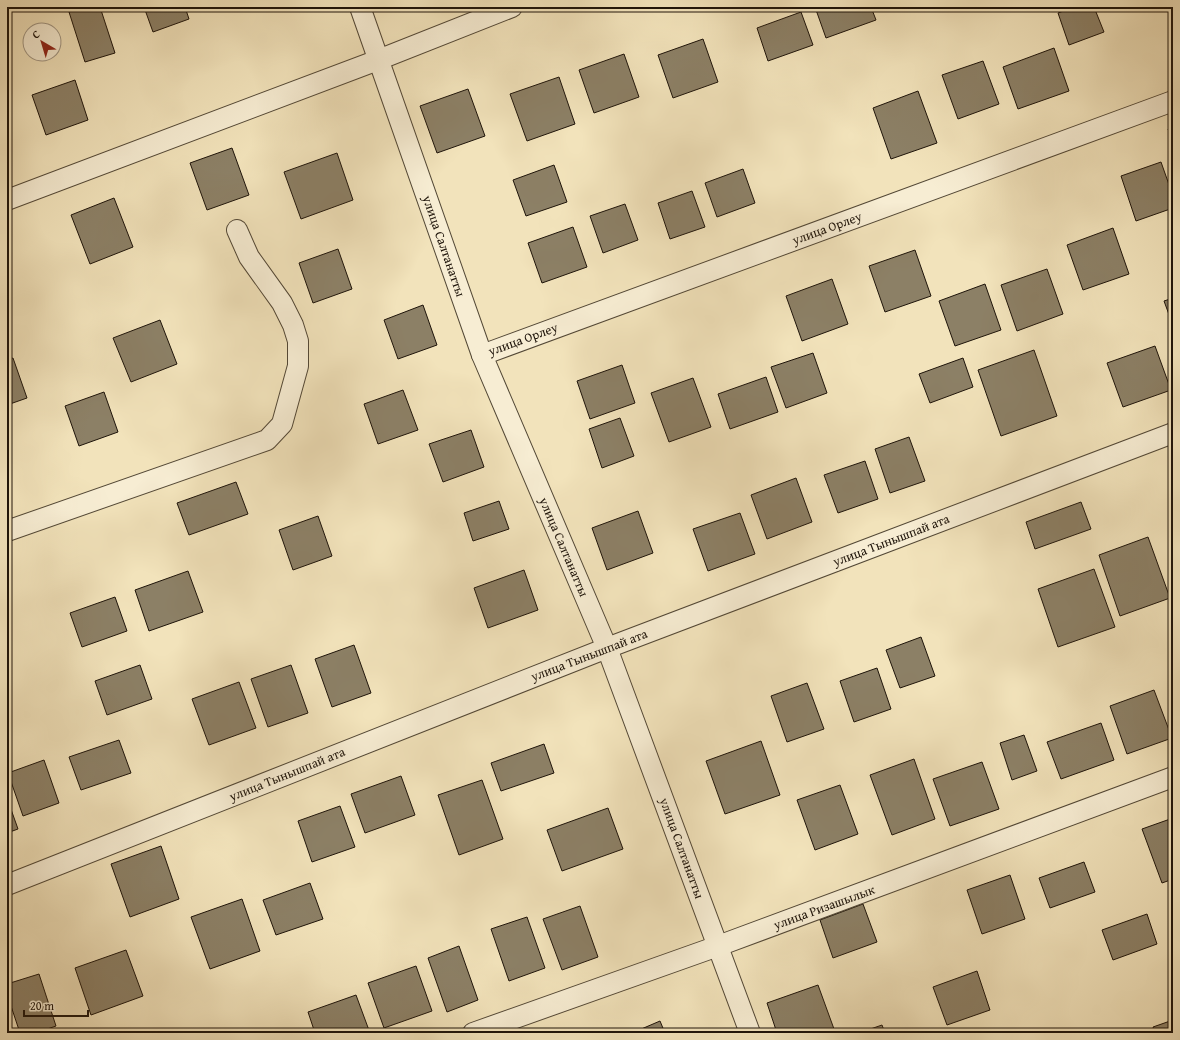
<svg xmlns="http://www.w3.org/2000/svg" width="1180" height="1040" font-family="'Gentium Book Plus',serif">
<style>
.building{fill:#8c8066;stroke:#1e140a}
.lines{fill:none;stroke-linecap:round;stroke-linejoin:round}
.minor-casing{stroke:#534836;stroke-width:22}
.minor{stroke:#f7edd3;stroke-width:20}
.labels{text-anchor:middle;dominant-baseline:central;stroke-width:4;stroke-linejoin:round;paint-order:stroke}
.street-label{font-size:13px;fill:#1e140a;stroke:#f7edd3}
</style>
<rect width="100%" height="100%" fill="#f2e3bb"/>
<filter id="stains"><feTurbulence type="fractalNoise" baseFrequency=".005" numOctaves="4"/><feColorMatrix values="0 0 0 0 .2 0 0 0 0 .09 0 0 0 0 .02 0 0 0 .5 -.17"/></filter>
<radialGradient id="worn" r=".72"><stop offset=".6" stop-color="#630" stop-opacity="0"/><stop offset="1" stop-color="#630" stop-opacity=".3"/></radialGradient>
<g class="building">
<path d="M86,7H100L115,53L85,62L69,12Z"/>
<path d="M144,7H185L189,19L153,32Z"/>
<path d="M815,7H871L876,20L826,38Z"/>
<path d="M1074,7H1094L1104,32L1069,45L1058,13Z"/>
<path d="M801,12L813,45L768,61L757,28Z"/>
<path d="M703,39L718,82L673,98L658,55Z"/>
<path d="M1054,48L1069,91L1018,109L1003,67Z"/>
<path d="M624,54L639,97L594,113L579,70Z"/>
<path d="M983,61L999,104L958,119L942,75Z"/>
<path d="M559,77L575,124L527,141L510,94Z"/>
<path d="M75,80L88,120L46,135L32,95Z"/>
<path d="M468,89L485,136L437,153L420,106Z"/>
<path d="M918,91L937,143L891,159L873,108Z"/>
<path d="M1173,128V143L1168,129Z"/>
<path d="M232,148L249,195L207,210L190,163Z"/>
<path d="M337,153L353,200L301,219L284,172Z"/>
<path d="M1161,162L1173,196V208L1136,221L1121,176Z"/>
<path d="M554,165L567,202L526,216L513,180Z"/>
<path d="M743,169L755,203L717,217L705,183Z"/>
<path d="M692,191L705,227L670,239L658,203Z"/>
<path d="M114,198L133,247L90,264L71,215Z"/>
<path d="M625,204L638,240L603,253L590,216Z"/>
<path d="M573,227L587,267L542,283L528,243Z"/>
<path d="M1113,228L1129,274L1083,290L1067,245Z"/>
<path d="M338,249L352,289L313,303L299,263Z"/>
<path d="M915,250L931,296L885,312L869,266Z"/>
<path d="M1047,269L1063,314L1017,331L1001,285Z"/>
<path d="M832,279L848,324L802,341L786,296Z"/>
<path d="M985,284L1001,330L955,346L939,301Z"/>
<path d="M1173,298V319L1171,320L1164,301Z"/>
<path d="M423,305L437,345L398,359L384,320Z"/>
<path d="M160,320L177,364L131,382L113,338Z"/>
<path d="M1155,346L1171,390L1123,407L1107,363Z"/>
<path d="M1034,350L1057,416L1001,436L978,370Z"/>
<path d="M813,353L827,393L786,408L771,367Z"/>
<path d="M13,358L27,398L7,405V360Z"/>
<path d="M963,358L973,387L930,403L919,374Z"/>
<path d="M622,365L635,403L590,419L577,381Z"/>
<path d="M766,377L778,412L730,429L718,394Z"/>
<path d="M693,378L711,427L669,442L651,393Z"/>
<path d="M403,390L418,430L378,444L364,404Z"/>
<path d="M104,392L118,432L79,446L65,406Z"/>
<path d="M620,418L634,456L602,468L589,429Z"/>
<path d="M471,430L484,467L443,482L429,444Z"/>
<path d="M909,437L925,481L890,493L875,449Z"/>
<path d="M865,461L878,499L838,513L824,475Z"/>
<path d="M796,478L812,522L767,539L751,495Z"/>
<path d="M236,482L248,514L189,535L177,503Z"/>
<path d="M499,501L509,529L473,541L464,513Z"/>
<path d="M1081,502L1091,529L1035,549L1026,522Z"/>
<path d="M638,511L653,553L607,570L592,528Z"/>
<path d="M740,513L755,554L708,571L693,529Z"/>
<path d="M318,516L332,556L293,570L279,530Z"/>
<path d="M1148,537L1170,598L1120,616L1099,555Z"/>
<path d="M1094,569L1115,627L1058,647L1038,589Z"/>
<path d="M524,570L538,610L488,628L474,588Z"/>
<path d="M188,571L203,612L149,631L135,590Z"/>
<path d="M115,597L127,631L82,647L70,613Z"/>
<path d="M921,637L935,676L900,688L886,650Z"/>
<path d="M354,645L371,693L332,707L315,659Z"/>
<path d="M140,665L152,699L107,715L95,681Z"/>
<path d="M291,665L308,713L268,727L251,679Z"/>
<path d="M877,668L891,709L854,722L840,681Z"/>
<path d="M239,682L256,728L209,745L192,699Z"/>
<path d="M807,683L824,729L787,742L771,696Z"/>
<path d="M1154,690L1172,738L1127,754L1110,706Z"/>
<path d="M1101,723L1114,760L1061,779L1047,742Z"/>
<path d="M1024,735L1037,771L1012,780L1000,743Z"/>
<path d="M119,740L131,773L81,790L69,757Z"/>
<path d="M761,741L780,795L725,814L706,761Z"/>
<path d="M544,744L554,773L501,791L491,763Z"/>
<path d="M914,759L935,819L892,835L870,775Z"/>
<path d="M44,760L59,803L23,816L8,773Z"/>
<path d="M982,762L999,809L950,826L933,779Z"/>
<path d="M401,776L415,815L365,833L351,794Z"/>
<path d="M482,780L503,839L459,855L438,795Z"/>
<path d="M840,785L858,834L815,850L797,800Z"/>
<path d="M7,798L18,829L7,833Z"/>
<path d="M340,806L355,847L312,862L298,821Z"/>
<path d="M608,808L623,849L562,871L547,830Z"/>
<path d="M1173,818V879L1162,883L1142,829Z"/>
<path d="M161,846L179,899L130,917L111,864Z"/>
<path d="M1084,862L1095,892L1050,908L1039,878Z"/>
<path d="M1010,875L1025,919L982,934L967,890Z"/>
<path d="M310,883L323,919L276,935L263,900Z"/>
<path d="M242,899L260,951L210,969L191,917Z"/>
<path d="M863,904L877,942L833,958L820,920Z"/>
<path d="M580,906L598,957L562,970L543,919Z"/>
<path d="M1147,914L1157,944L1113,960L1102,930Z"/>
<path d="M527,917L545,968L509,981L491,929Z"/>
<path d="M459,946L478,1000L447,1012L428,958Z"/>
<path d="M126,950L143,996L91,1015L75,968Z"/>
<path d="M416,966L432,1011L384,1028L368,983Z"/>
<path d="M977,971L990,1010L947,1025L933,987Z"/>
<path d="M39,974L56,1026L36,1033H20L7,994V984Z"/>
<path d="M818,985L834,1029L821,1033H777L767,1003Z"/>
<path d="M356,995L370,1033H315L308,1012Z"/>
<path d="M1173,1020V1033H1155L1153,1027Z"/>
<path d="M660,1021L665,1033H632Z"/>
<path d="M882,1025L885,1033H859Z"/>
</g>
<g class="lines">
<g class="minor-casing">
<g id="minor">
<path d="M360,7L482,355L607,648L750,1033"/>
<path d="M7,200L378,60L512,7"/>
<path d="M482,355L1173,101"/>
<path d="M7,531L267,440L282,424L298,366V341L293,325L282,303L249,257L237,230"/>
<path d="M7,885L607,648L1173,433"/>
<path d="M473,1033L718,946L1173,777"/>
</g>
</g>
<use href="#minor" class="minor"/>
</g>
<g class="labels">
<g class="street-label">
<text transform="translate(827 228) rotate(-20)">улица Орлеу</text>
<text transform="translate(444 246) rotate(71)">улица Салтанатты</text>
<text transform="translate(523 339) rotate(-20)">улица Орлеу</text>
<text transform="translate(891 540) rotate(-21)">улица Тынышпай ата</text>
<text transform="translate(564 547) rotate(67)">улица Салтанатты</text>
<text transform="translate(589 655) rotate(-21)">улица Тынышпай ата</text>
<text transform="translate(287 774) rotate(-22)">улица Тынышпай ата</text>
<text transform="translate(682 848) rotate(70)">улица Салтанатты</text>
<text transform="translate(824 907) rotate(-20)">улица Ризашылык</text>
</g>
</g>
<rect width="1180" height="1040" fill="none" stroke="#f2e3bb" stroke-width="24"/>
<rect x="8" y="8" width="1164" height="1024" fill="none" stroke="#1e140a" stroke-width="2"/>
<rect x="12" y="12" width="1156" height="1016" fill="none" stroke="#1e140a"/>
<g transform="translate(42 42) rotate(322)"><circle r="19" fill="#f7edd3" stroke="#a09683"/>
<path d="M0-3L7 15L0 10L-7 15Z" fill="#8f2418"/>
<text y="-6" font-size="11" font-weight="bold" text-anchor="middle" fill="#1e140a">С</text>
</g>
<path d="M24 1010v6h64v-6" fill="none" stroke="#1e140a" stroke-width="2"/>
<text x="30" y="1010" font-size="12" fill="#1e140a" stroke="#f7edd3" stroke-width="3" paint-order="stroke">20 m</text>
<rect width="100%" height="100%" filter="url(#stains)"/>
<rect width="100%" height="100%" fill="url(#worn)"/>
</svg>
